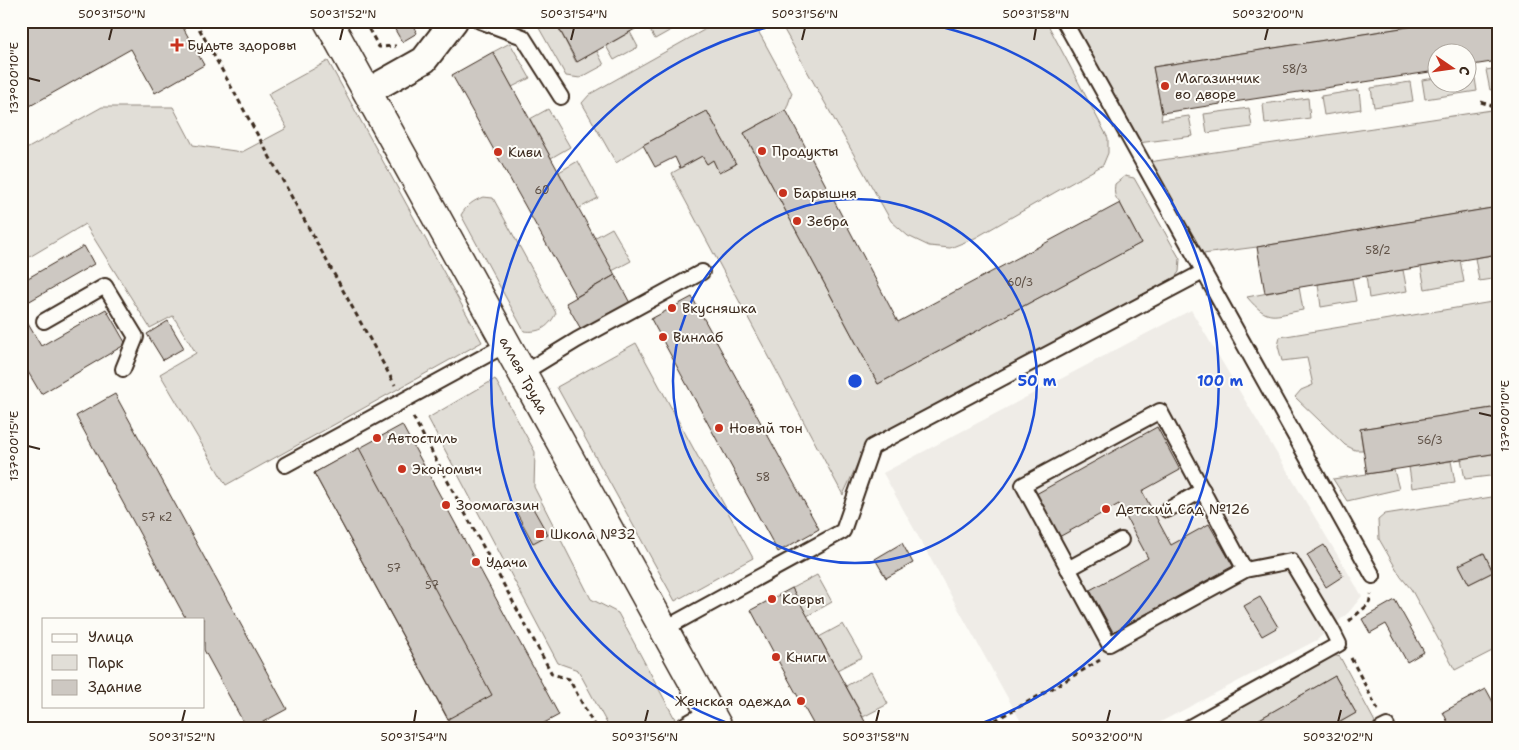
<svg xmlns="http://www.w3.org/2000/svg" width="1519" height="750" font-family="'Shantell Sans',sans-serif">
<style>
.built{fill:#efece7;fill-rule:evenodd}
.green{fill:#e1ded7;stroke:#8e847a;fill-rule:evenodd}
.building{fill:#cdc8c2;stroke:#3b2a1e}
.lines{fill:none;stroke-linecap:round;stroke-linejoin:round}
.lane-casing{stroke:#3b2a1e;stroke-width:18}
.street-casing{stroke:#3b2a1e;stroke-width:30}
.secondary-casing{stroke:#3b2a1e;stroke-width:31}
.path{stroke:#3b2a1e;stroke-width:3;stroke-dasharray:5 4;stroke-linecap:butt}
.lane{stroke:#fdfcf7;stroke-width:14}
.street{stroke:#fdfcf7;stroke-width:26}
.secondary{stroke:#fdfcf7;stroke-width:28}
.ticks{fill:none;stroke:#3b2a1e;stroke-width:2}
.ring{fill:none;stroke:#1d4ed8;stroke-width:2.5}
.poi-dot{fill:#c8321e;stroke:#fdfcf7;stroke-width:2}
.labels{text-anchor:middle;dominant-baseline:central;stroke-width:4;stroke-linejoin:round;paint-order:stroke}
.number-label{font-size:11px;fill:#605247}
.poi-label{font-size:14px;fill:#3b2a1e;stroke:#fdfcf7;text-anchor:start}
.street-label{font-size:14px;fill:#3b2a1e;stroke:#fdfcf7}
.centre{fill:#1d4ed8;stroke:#fdfcf7;stroke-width:2.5}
.ring-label{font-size:15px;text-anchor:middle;font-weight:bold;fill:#1d4ed8;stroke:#fdfcf7;stroke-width:4;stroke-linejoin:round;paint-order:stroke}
.neatline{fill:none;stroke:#3b2a1e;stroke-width:2}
.ticks-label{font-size:12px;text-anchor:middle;fill:#3b2a1e}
</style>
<rect width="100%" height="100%" fill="#fdfcf7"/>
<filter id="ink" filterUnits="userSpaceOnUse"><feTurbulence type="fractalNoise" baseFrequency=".02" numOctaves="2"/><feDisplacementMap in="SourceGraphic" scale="10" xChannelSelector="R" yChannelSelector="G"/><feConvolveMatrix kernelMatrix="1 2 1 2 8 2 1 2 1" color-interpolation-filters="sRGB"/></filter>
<g filter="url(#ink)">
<path class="built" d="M1191,310L1362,596L1349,612L1317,640L1147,729H1025L883,473ZM1324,545L1343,576L1325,587L1307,555ZM1260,597L1277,627L1262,636L1244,607Z"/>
<g class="green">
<path d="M535,21H555L576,62L597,51L604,65L580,78L566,76Z"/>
<path d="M649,21H687L655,39L646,23Z"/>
<path d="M720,21H751L761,36L792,93L786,110L744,133L878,384L1141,243L1120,203C1114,197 1114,192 1115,184L1125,176L1134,178L1180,259L1179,272L1175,277L867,443L843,495L676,183L672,173L702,156L707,164L713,160L719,172L736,164L707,111L643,145L616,163L582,103L590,94Z"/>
<path d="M783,21H1046L1108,138V153L1103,165L975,238L950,248L929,246L908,236L891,221L782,26Z"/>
<path d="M1071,21H1446L1153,67L1162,113L1161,120L1189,116L1193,136L1138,143Z"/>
<path d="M630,32L638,47L614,60L606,46Z"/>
<path d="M510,43L530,78L512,87L493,52Z"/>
<path d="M328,61L482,342L226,485L160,374L196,353L173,316L150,328L85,224L21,262V152L102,107H173L193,145L242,152L287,128L268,94Z"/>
<path d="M1498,68V88L1490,90L1486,70Z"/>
<path d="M1474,72L1477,91L1425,99L1422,80L1436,78V82H1466L1467,73Z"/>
<path d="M1410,82L1413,101L1374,107L1371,88Z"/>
<path d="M1359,90L1361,109L1324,115L1321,96Z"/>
<path d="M1308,98L1310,118L1265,124L1263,104Z"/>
<path d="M1249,108L1252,127L1207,133L1204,114Z"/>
<path d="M548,109L570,147L551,158L530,119Z"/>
<path d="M1498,109V207L1257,247L1203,254L1149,162Z"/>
<path d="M578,161L598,198L578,209L559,172Z"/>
<path d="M483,197L493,198L556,313C549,327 540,333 524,331L461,215C467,205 473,201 483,197Z"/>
<path d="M612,228L631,261L612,271L594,238Z"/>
<path d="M1498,254V278L1479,281L1475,258Z"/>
<path d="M1460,260L1464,282L1425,289L1421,267Z"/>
<path d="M1403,270L1407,291L1369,298L1366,276Z"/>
<path d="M1352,279L1356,301L1321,307L1318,284Z"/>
<path d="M1299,287L1303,310C1273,315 1269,323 1247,297Z"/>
<path d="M1498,301V407L1360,429L1363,450H1355L1345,445L1295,397L1301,390L1313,385L1307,358L1282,361L1278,346L1280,337Z"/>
<path d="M636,343L753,558L675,601L557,387Z"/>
<path d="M495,379L535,452L534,487L591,599L618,613L675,719L659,729H610L578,670L558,663L428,418Z"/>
<path d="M1498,453V475L1465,479L1461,459Z"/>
<path d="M1451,461L1455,482L1412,488L1409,467Z"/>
<path d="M1394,470L1399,489L1347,501L1333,479Z"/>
<path d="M1498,496V648L1455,670L1411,589L1401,577L1379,539L1378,520L1385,514ZM1484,553L1493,572L1469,584L1460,566Z"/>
<path d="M817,575L832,602L807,616L792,588Z"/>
<path d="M843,624L862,657L837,670L819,637Z"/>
<path d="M1330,655L1337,656L1340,657L1375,722L1369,729H1337L1335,725L1356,713L1335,676L1242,729H1203Z"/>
<path d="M871,672L888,704L863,717L846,686Z"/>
</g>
<g class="building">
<path d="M21,21H172L175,28L181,24L204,65L155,93L131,49L21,111Z"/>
<path d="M401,21H410L417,33L402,42L393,26Z"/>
<path d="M555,21H649L577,62Z"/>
<path d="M1446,21H1498V61L1466,66V52H1436V71L1162,113L1153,67Z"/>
<path d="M493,52L615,275L576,297L452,75Z"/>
<path d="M786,110L898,322L1120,203L1141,243L878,384L744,133Z"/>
<path d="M707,111L736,164L719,173L713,160L707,164L702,156L680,168L675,157L655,167L643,145Z"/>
<path d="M1498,207V254L1265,293L1257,247Z"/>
<path d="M84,246L94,264L21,306V282Z"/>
<path d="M615,275L630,303L582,331L566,303Z"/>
<path d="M692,297L819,529L778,552L651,319Z"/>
<path d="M106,309L126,344L41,394L21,360V312L41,346Z"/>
<path d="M168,321L184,348L163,360L147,334Z"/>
<path d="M115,394L287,709L250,729H247L204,650V619H186L76,416Z"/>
<path d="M1498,407V453L1367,474L1360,429Z"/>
<path d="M402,425L559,715L533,729H453L314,473Z"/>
<path d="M1157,427L1180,470L1142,491L1171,545L1209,524L1233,566L1113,632L1090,590L1148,558L1119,504L1059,537L1036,494Z"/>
<path d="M359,448L492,695L448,719L314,473Z"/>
<path d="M530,503L548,535L533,543L515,510Z"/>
<path d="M902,543L913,563L886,578L875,559Z"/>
<path d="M1324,545L1343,576L1326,587L1307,555Z"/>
<path d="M1484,553L1493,572L1469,584L1459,565Z"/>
<path d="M792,588L819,637L869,729H816L776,657L751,610Z"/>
<path d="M1260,597L1278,627L1262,636L1244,606Z"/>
<path d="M1395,600L1424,652L1407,662L1386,624L1370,633L1362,619Z"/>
<path d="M1335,676L1356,713L1328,729H1242Z"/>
<path d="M1486,689L1498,711V729H1451L1443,712Z"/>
</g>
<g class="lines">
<g class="lane-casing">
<g id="lane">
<path d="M480,21L523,37L561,97"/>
<path d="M1064,21L1373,576"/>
<path d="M44,321L105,286L136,337L123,369"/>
<path d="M523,373L577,340L702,272"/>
<path d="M285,465L507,344"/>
<path d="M1167,510L1203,490"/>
<path d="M1068,569L1121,540"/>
<path d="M664,629L843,531L872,447L1203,272"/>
<path d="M1186,729L1339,644L1331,628L1291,561L1245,570L1109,644L1023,485L1160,411L1245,570"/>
<path d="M1381,729L1387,726"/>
</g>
</g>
<g class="street-casing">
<g id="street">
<path d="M367,92L424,60L454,21"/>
<path d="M689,729L712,716"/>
</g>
</g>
<g class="secondary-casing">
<path id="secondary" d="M328,21L719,729"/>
</g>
<g class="path">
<path d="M195,21L395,385"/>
<path d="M364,21L379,47L396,46"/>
<path d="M1481,102L1498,108"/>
<path d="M413,417L552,674L569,679L596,729"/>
<path d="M1349,621L1369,604L1371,594"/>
<path d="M1351,658L1378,710"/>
<path d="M979,729L1053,688L1100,660"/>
</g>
<use href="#lane" class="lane"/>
<use href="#street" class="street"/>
<use href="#secondary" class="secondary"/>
</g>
</g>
<path class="ticks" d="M109,40L112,28M340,40L343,28M571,40L574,28M802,40L805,28M1034,40L1036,28M1265,40L1268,28M28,78L40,81M1479,413L1492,416M28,446L40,449M182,722L185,710M414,722L416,710M645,722L648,710M876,722L879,710M1107,722L1110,710M1338,722L1341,710"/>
<g class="ring">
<circle cx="855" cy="381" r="182"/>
<path d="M742 728A365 365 0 0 1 792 22M918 22A365 365 0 0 1 968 728"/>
</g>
<g class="poi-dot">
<path d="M174.5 37.5h5v5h5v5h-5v5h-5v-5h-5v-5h5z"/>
<circle cx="1165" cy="86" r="5"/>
<circle cx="762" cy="151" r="5"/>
<circle cx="498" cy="152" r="5"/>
<circle cx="783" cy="193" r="5"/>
<circle cx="797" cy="221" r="5"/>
<circle cx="672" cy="308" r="5"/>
<circle cx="663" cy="337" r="5"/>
<circle cx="719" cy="428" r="5"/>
<circle cx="377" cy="438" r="5"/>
<circle cx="402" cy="469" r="5"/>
<circle cx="446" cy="505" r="5"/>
<circle cx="1106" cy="509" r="5"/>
<rect x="535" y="529" width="10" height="10" rx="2.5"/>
<circle cx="476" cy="562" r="5"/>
<circle cx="772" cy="599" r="5"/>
<circle cx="776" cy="657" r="5"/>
<circle cx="801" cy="701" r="5"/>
</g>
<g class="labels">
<g class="number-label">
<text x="1295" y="69">58/3</text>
<text x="542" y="190">60</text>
<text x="1378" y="250">58/2</text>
<text x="1020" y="282">60/3</text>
<text x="1430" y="440">56/3</text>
<text x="763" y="477">58</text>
<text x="157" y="517">57 к2</text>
<text x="394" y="568">57</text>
<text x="432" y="585">57</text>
</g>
<g class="poi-label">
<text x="187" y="45">Будьте здоровы</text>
<text x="1175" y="78">Магазинчик<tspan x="1175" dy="16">во дворе</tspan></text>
<text x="772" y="151">Продукты</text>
<text x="508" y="152">Киви</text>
<text x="793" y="193">Барышня</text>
<text x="807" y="221">Зебра</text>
<text x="682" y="308">Вкусняшка</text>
<text x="673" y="337">Винлаб</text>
<text x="729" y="428">Новый тон</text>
<text x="387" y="438">Автостиль</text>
<text x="412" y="469">Экономыч</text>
<text x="456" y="505">Зоомагазин</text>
<text x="1116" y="509">Детский Сад №126</text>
<text x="550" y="534">Школа №32</text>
<text x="486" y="562">Удача</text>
<text x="782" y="599">Ковры</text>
<text x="786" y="657">Книги</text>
<text x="791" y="701" text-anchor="end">Женская одежда</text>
</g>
<g class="street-label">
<text transform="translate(524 375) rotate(61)">аллея Труда</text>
</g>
</g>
<circle cx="855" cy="381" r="8" class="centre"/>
<g class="ring-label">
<text x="1037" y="386">50 m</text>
<text x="1220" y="386">100 m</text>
</g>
<rect width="1519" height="750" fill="none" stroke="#fdfcf7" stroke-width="55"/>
<rect x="42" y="618" width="162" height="90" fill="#fdfcf7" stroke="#afa8a0"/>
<rect x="52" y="634" width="25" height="8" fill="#fdfcf7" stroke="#afa8a0"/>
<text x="88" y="642" font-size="15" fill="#3b2a1e">Улица</text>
<rect x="52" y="655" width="25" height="15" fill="#e1ded7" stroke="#afa8a0"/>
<text x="88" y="668" font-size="15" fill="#3b2a1e">Парк</text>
<rect x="52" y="680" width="25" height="15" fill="#cdc8c2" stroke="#afa8a0"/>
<text x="88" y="692" font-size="15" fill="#3b2a1e">Здание</text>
<g transform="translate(1452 68) rotate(103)"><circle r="24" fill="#fdfcf7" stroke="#afa8a0"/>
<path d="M0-4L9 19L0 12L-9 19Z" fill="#c8321e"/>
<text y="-8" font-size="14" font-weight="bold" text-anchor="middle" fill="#3b2a1e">С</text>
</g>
<rect x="28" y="28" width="1464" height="694" class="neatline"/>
<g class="ticks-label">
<text x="112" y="18">50°31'50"N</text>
<text x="343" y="18">50°31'52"N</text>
<text x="574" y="18">50°31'54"N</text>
<text x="805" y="18">50°31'56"N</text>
<text x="1036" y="18">50°31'58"N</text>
<text x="1268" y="18">50°32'00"N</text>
<text transform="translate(14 78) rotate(-90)" y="4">137°00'10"E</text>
<text transform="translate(1505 416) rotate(-90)" y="4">137°00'10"E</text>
<text transform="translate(14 446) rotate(-90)" y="4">137°00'15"E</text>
<text x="182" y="741">50°31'52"N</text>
<text x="414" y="741">50°31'54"N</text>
<text x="645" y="741">50°31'56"N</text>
<text x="876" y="741">50°31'58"N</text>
<text x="1107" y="741">50°32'00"N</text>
<text x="1338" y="741">50°32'02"N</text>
</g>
</svg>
